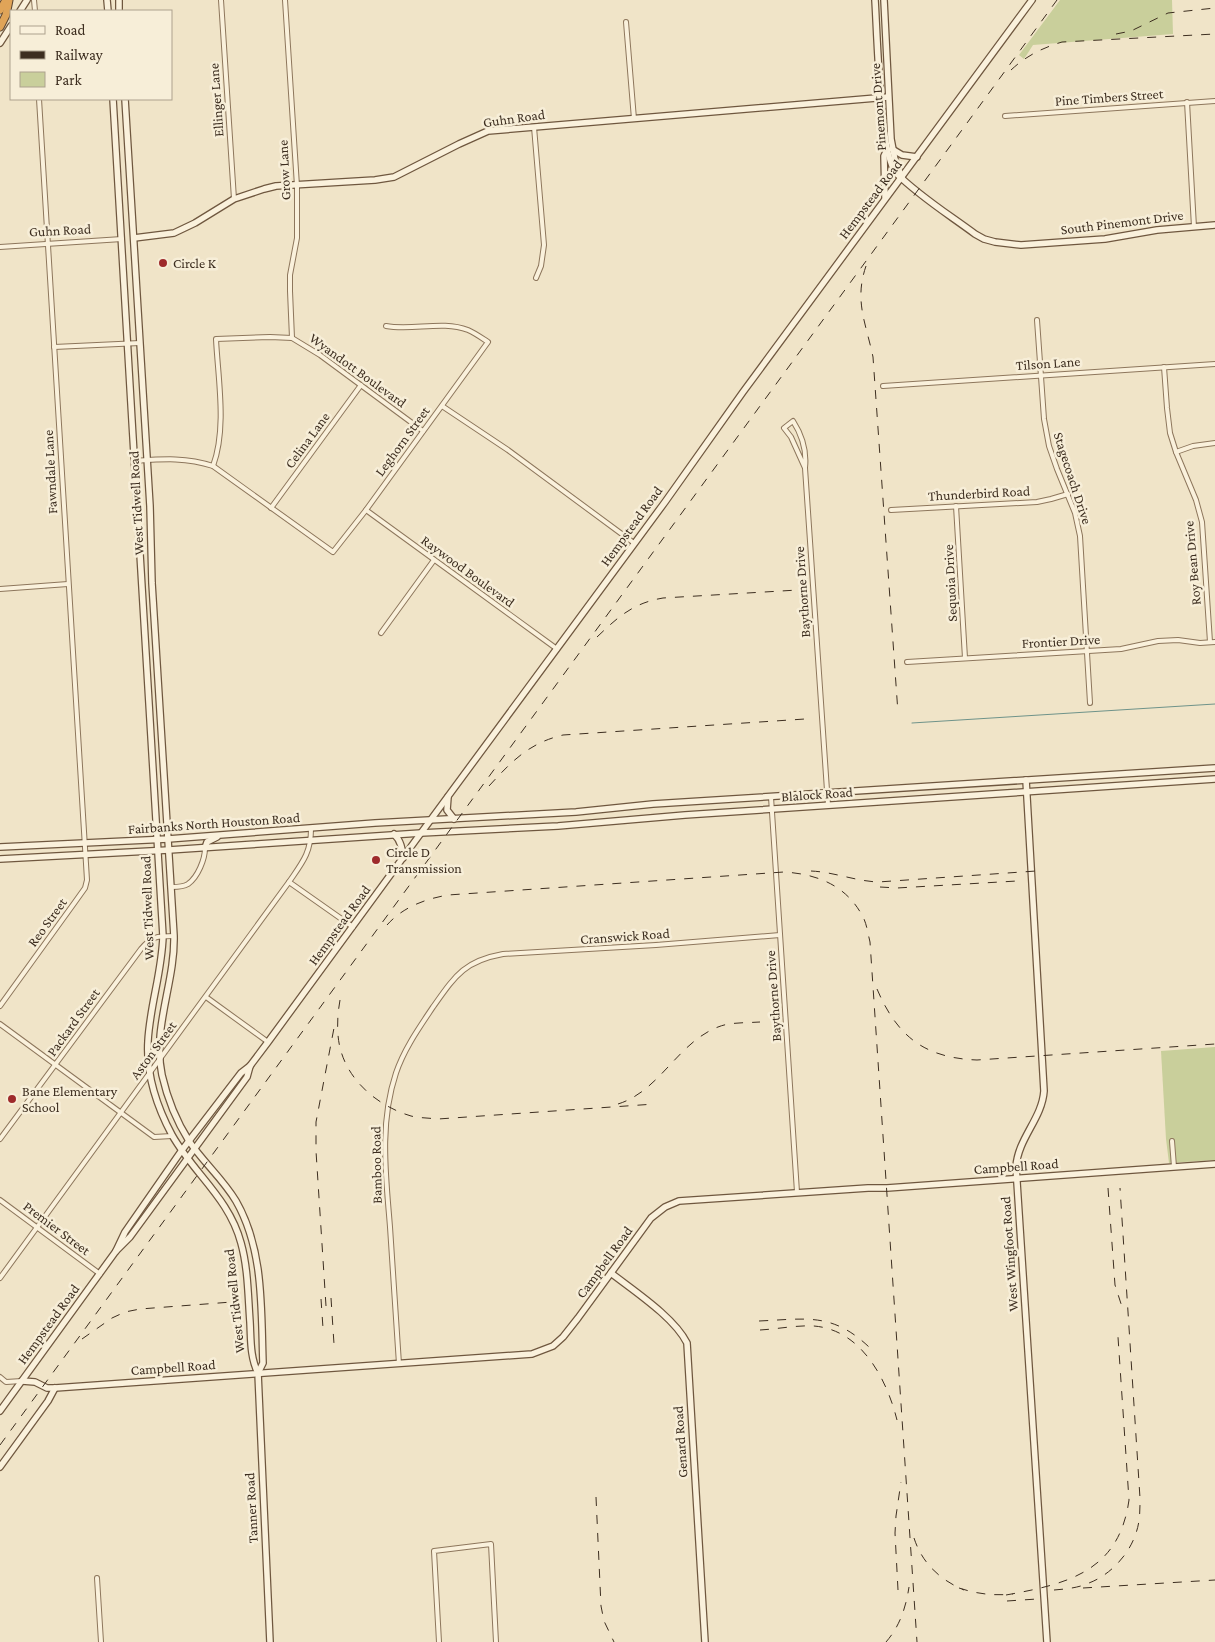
<svg xmlns="http://www.w3.org/2000/svg" width="1215" height="1642" font-family="'Crimson Pro',serif">
<style>
.green{fill:#c9cf9b}
.lines{fill:none;stroke-linecap:round;stroke-linejoin:round}
.stream{stroke:#6f938a;stroke-width:1}
.street-casing{stroke:#8d765c;stroke-width:6}
.secondary-casing{stroke:#6f573f;stroke-width:8}
.highway-casing{stroke:#5b4430;stroke-width:9}
.street{stroke:#faf1dc;stroke-width:4}
.secondary{stroke:#faf1dc;stroke-width:5.5}
.highway{stroke:#e0a458;stroke-width:7}
.rail{stroke:#3d2e20;stroke-width:1;stroke-dasharray:9 9;stroke-linecap:butt}
.poi-dot{fill:#9e2a2b;stroke:#f7eed8;stroke-width:2}
.labels{text-anchor:middle;dominant-baseline:central;stroke-width:5;stroke-linejoin:round;paint-order:stroke}
.street-label{font-size:14px;fill:#3d2e20;stroke:#f7eed8}
.poi-label{font-size:14px;fill:#3d2e20;stroke:#f7eed8;text-anchor:start}
</style>
<rect width="100%" height="100%" fill="#f0e4c8"/>
<g class="green">
<path d="M1060,0H1172L1173,34L1033,45L1024,59L1019,55Z"/>
<path d="M1215,1047V1160L1169,1163L1166,1139L1161,1051Z"/>
</g>
<g class="lines">
<path class="stream" d="M912,723L1215,704"/>
<g class="street-casing">
<g id="street">
<path d="M34,0L35,11"/>
<path d="M221,0L234,199"/>
<path d="M285,0L297,186V238L290,275V291L292,338"/>
<path d="M626,22L634,119"/>
<path d="M1187,102L1194,227"/>
<path d="M1005,116L1215,101"/>
<path d="M534,127L544,245L541,266L536,278"/>
<path d="M0,247L122,239"/>
<path d="M1037,320L1044,419L1049,446L1057,469L1075,513L1080,536L1090,703"/>
<path d="M54,347L140,343"/>
<path d="M1164,367L1167,408L1170,433L1176,452L1196,500L1202,522L1210,642"/>
<path d="M883,386L1215,364"/>
<path d="M442,406L508,450L634,543"/>
<path d="M1176,452L1193,446L1215,443"/>
<path d="M135,461C163,459 186,457 213,466L333,552L366,510L488,342C482,338 475,333 468,330C442,320 413,331 386,326"/>
<path d="M213,466C227,428 218,379 216,339L270,337L292,338L320,355L423,431"/>
<path d="M805,468L791,437L784,428L793,421C802,435 807,450 805,468L828,805"/>
<path d="M956,506L965,658"/>
<path d="M271,508L361,385"/>
<path d="M366,510L557,649"/>
<path d="M891,510L1037,502L1051,499L1068,494"/>
<path d="M0,589L68,584"/>
<path d="M381,633L434,560"/>
<path d="M907,662L1121,649L1158,641L1178,640L1200,643L1215,642"/>
<path d="M771,797L797,1192"/>
<path d="M289,882L353,927"/>
<path d="M172,887C177,887 183,887 188,884C198,877 205,859 205,848"/>
<path d="M206,997L268,1042"/>
<path d="M0,1006L75,902L85,888L87,880L39,99"/>
<path d="M0,1024L154,1137L172,1136"/>
<path d="M0,1139L141,949C152,936 157,936 174,936"/>
<path d="M1172,1141L1174,1167"/>
<path d="M0,1200L100,1274"/>
<path d="M0,1278L289,882C302,863 311,853 311,829"/>
<path d="M399,1364C396,1318 393,1273 390,1227C386,1176 379,1124 396,1073C404,1049 419,1028 433,1007C455,976 464,961 503,954L656,945L780,935"/>
<path d="M0,1377L6,1382L22,1381"/>
<path d="M97,1578L101,1642"/>
<path d="M439,1642L434,1551L491,1544L496,1642"/>
</g>
</g>
<g class="secondary-casing">
<g id="secondary">
<path d="M107,0L108,11"/>
<path d="M119,0V11"/>
<path d="M875,0C877,29 880,157 896,173C919,196 948,214 975,234L984,239L995,242L1021,245L1105,239L1157,230L1215,225"/>
<path d="M884,0L891,139L895,160L902,178"/>
<path d="M20,11L27,0"/>
<path d="M0,43L11,26"/>
<path d="M113,99C130,378 145,657 163,936C162,972 150,1005 148,1041C146,1073 157,1107 172,1135C194,1174 229,1198 241,1243C248,1268 248,1295 250,1322C251,1340 250,1357 258,1373L270,1642"/>
<path d="M125,99L150,506L152,583L174,936C175,983 152,1028 162,1075C167,1097 177,1122 189,1141C203,1162 223,1179 236,1201C264,1250 261,1308 263,1363L258,1373"/>
<path d="M892,149L902,155L917,157"/>
<path d="M885,197L884,156L887,150"/>
<path d="M134,238L174,233L195,223L234,199L264,189L276,186L375,180L394,177L459,144L488,131L888,97"/>
<path d="M1026,780L1044,1091C1042,1119 1018,1138 1016,1167L1047,1642"/>
<path d="M448,797L447,810L454,819"/>
<path d="M394,834C401,841 402,848 403,858"/>
<path d="M0,847L168,839L375,823L576,812L653,804L1215,768"/>
<path d="M205,848L207,842L217,837"/>
<path d="M0,859L169,850L421,833L558,826L685,815L1215,779"/>
<path d="M116,1251L125,1232L182,1150L241,1073L250,1066L268,1042L421,833L665,502L743,392L1032,0"/>
<path d="M611,1273C634,1291 674,1317 687,1343L705,1642"/>
<path d="M22,1381L35,1382L47,1388H55L532,1354L553,1346L563,1337L578,1318L651,1218L665,1207L679,1201L868,1188H887L1215,1164"/>
<path d="M0,1411L116,1251L130,1237L247,1077L250,1066"/>
<path d="M0,1467L48,1401L55,1388"/>
</g>
</g>
<g class="highway-casing">
<g id="highway">
<path d="M0,10L6,0"/>
<path d="M0,27L6,15L9,0"/>
</g>
</g>
<use href="#street" class="street"/>
<use href="#secondary" class="secondary"/>
<use href="#highway" class="highway"/>
<g class="rail">
<path d="M1116,34L1131,31L1168,13L1215,8"/>
<path d="M1011,70C1026,56 1042,48 1062,42L1215,34"/>
<path d="M866,266C854,301 866,323 873,357L898,713"/>
<path d="M597,637C618,617 633,603 663,598L798,590"/>
<path d="M489,786C512,761 529,743 563,735L805,719"/>
<path d="M811,871C834,872 855,881 878,882L1036,871"/>
<path d="M880,887L897,888L1017,881"/>
<path d="M387,925C403,907 425,899 448,895L784,872C818,874 848,886 864,919C867,926 868,934 870,942L917,1642"/>
<path d="M877,989C897,1036 924,1058 977,1060L1215,1044"/>
<path d="M340,1000C338,1011 337,1023 338,1035C341,1075 374,1105 411,1116C419,1118 429,1118 438,1119L655,1104"/>
<path d="M618,1104C660,1091 677,1043 718,1027C730,1022 746,1023 760,1022"/>
<path d="M1108,1188L1115,1285L1123,1310"/>
<path d="M331,1298L334,1344"/>
<path d="M321,1299L323,1328"/>
<path d="M326,1306L316,1151V1122L334,1028"/>
<path d="M759,1321C806,1319 832,1312 869,1347"/>
<path d="M760,1330C778,1329 797,1325 814,1326C862,1330 887,1380 897,1420"/>
<path d="M82,1339L112,1318L125,1312L140,1309L232,1302"/>
<path d="M0,1445L1057,0"/>
<path d="M596,1497L601,1606L604,1621L614,1642"/>
<path d="M914,1538C922,1563 940,1580 964,1590"/>
<path d="M959,1588C977,1594 994,1596 1013,1594"/>
<path d="M1083,1588L1215,1580"/>
<path d="M898,1590L895,1533L896,1516L901,1482"/>
<path d="M1054,1590C1066,1589 1078,1588 1089,1583C1110,1575 1129,1555 1136,1533C1140,1522 1140,1510 1140,1498L1120,1188"/>
<path d="M1006,1595C1067,1584 1119,1572 1129,1500L1118,1337"/>
<path d="M1007,1601L1037,1599"/>
<path d="M886,1642C900,1626 906,1607 909,1587"/>
</g>
</g>
<g class="poi-dot">
<circle cx="163" cy="263" r="5"/>
<circle cx="376" cy="860" r="5"/>
<circle cx="12" cy="1099" r="5"/>
</g>
<g class="labels">
<g class="street-label">
<text transform="translate(1109 97) rotate(-4)">Pine Timbers Street</text>
<text transform="translate(216 100) rotate(-94)">Ellinger Lane</text>
<text transform="translate(878 107) rotate(-94)">Pinemont Drive</text>
<text transform="translate(514 118) rotate(-8)">Guhn Road</text>
<text transform="translate(284 170) rotate(-93)">Grow Lane</text>
<text transform="translate(870 199) rotate(-53)">Hempstead Road</text>
<text transform="translate(1122 222) rotate(-7)">South Pinemont Drive</text>
<text transform="translate(60 230) rotate(-3)">Guhn Road</text>
<text transform="translate(1048 363) rotate(-4)">Tilson Lane</text>
<text transform="translate(358 370) rotate(36)">Wyandott Boulevard</text>
<text transform="translate(307 440) rotate(-54)">Celina Lane</text>
<text transform="translate(402 441) rotate(-54)">Leghorn Street</text>
<text transform="translate(50 472) rotate(-93)">Fawndale Lane</text>
<text transform="translate(1073 478) rotate(72)">Stagecoach Drive</text>
<text transform="translate(979 493) rotate(-3)">Thunderbird Road</text>
<text transform="translate(136 503) rotate(-93)">West Tidwell Road</text>
<text transform="translate(631 526) rotate(-54)">Hempstead Road</text>
<text transform="translate(1192 563) rotate(-95)">Roy Bean Drive</text>
<text transform="translate(468 571) rotate(36)">Raywood Boulevard</text>
<text transform="translate(950 583) rotate(-93)">Sequoia Drive</text>
<text transform="translate(802 592) rotate(-94)">Baythorne Drive</text>
<text transform="translate(1061 641) rotate(-3)">Frontier Drive</text>
<text transform="translate(817 794) rotate(-4)">Blalock Road</text>
<text transform="translate(214 823) rotate(-4)">Fairbanks North Houston Road</text>
<text transform="translate(147 908) rotate(-92)">West Tidwell Road</text>
<text transform="translate(47 922) rotate(-54)">Reo Street</text>
<text transform="translate(339 925) rotate(-54)">Hempstead Road</text>
<text transform="translate(625 936) rotate(-4)">Cranswick Road</text>
<text transform="translate(773 996) rotate(-94)">Baythorne Drive</text>
<text transform="translate(73 1022) rotate(-54)">Packard Street</text>
<text transform="translate(153 1050) rotate(-54)">Aston Street</text>
<text transform="translate(376 1165) rotate(-91)">Bamboo Road</text>
<text transform="translate(1016 1166) rotate(-4)">Campbell Road</text>
<text transform="translate(57 1228) rotate(37)">Premier Street</text>
<text transform="translate(1009 1254) rotate(-94)">West Wingfoot Road</text>
<text transform="translate(604 1262) rotate(-54)">Campbell Road</text>
<text transform="translate(234 1301) rotate(-96)">West Tidwell Road</text>
<text transform="translate(48 1324) rotate(-54)">Hempstead Road</text>
<text transform="translate(173 1367) rotate(-4)">Campbell Road</text>
<text transform="translate(680 1442) rotate(-94)">Genard Road</text>
<text transform="translate(251 1508) rotate(-93)">Tanner Road</text>
</g>
<g class="poi-label">
<text x="173" y="263">Circle K</text>
<text x="386" y="852">Circle D<tspan x="386" dy="16">Transmission</tspan></text>
<text x="22" y="1091">Bane Elementary<tspan x="22" dy="16">School</tspan></text>
</g>
</g>
<rect x="10" y="10" width="162" height="90" fill="#f7eed8" stroke="#ada18e"/>
<rect x="20" y="26" width="25" height="8" fill="#faf1dc" stroke="#ada18e"/>
<text x="55" y="35" font-size="15" fill="#3d2e20">Road</text>
<rect x="20" y="51" width="25" height="8" fill="#3d2e20" stroke="#ada18e"/>
<text x="55" y="60" font-size="15" fill="#3d2e20">Railway</text>
<rect x="20" y="72" width="25" height="15" fill="#c9cf9b" stroke="#ada18e"/>
<text x="55" y="85" font-size="15" fill="#3d2e20">Park</text>
</svg>
